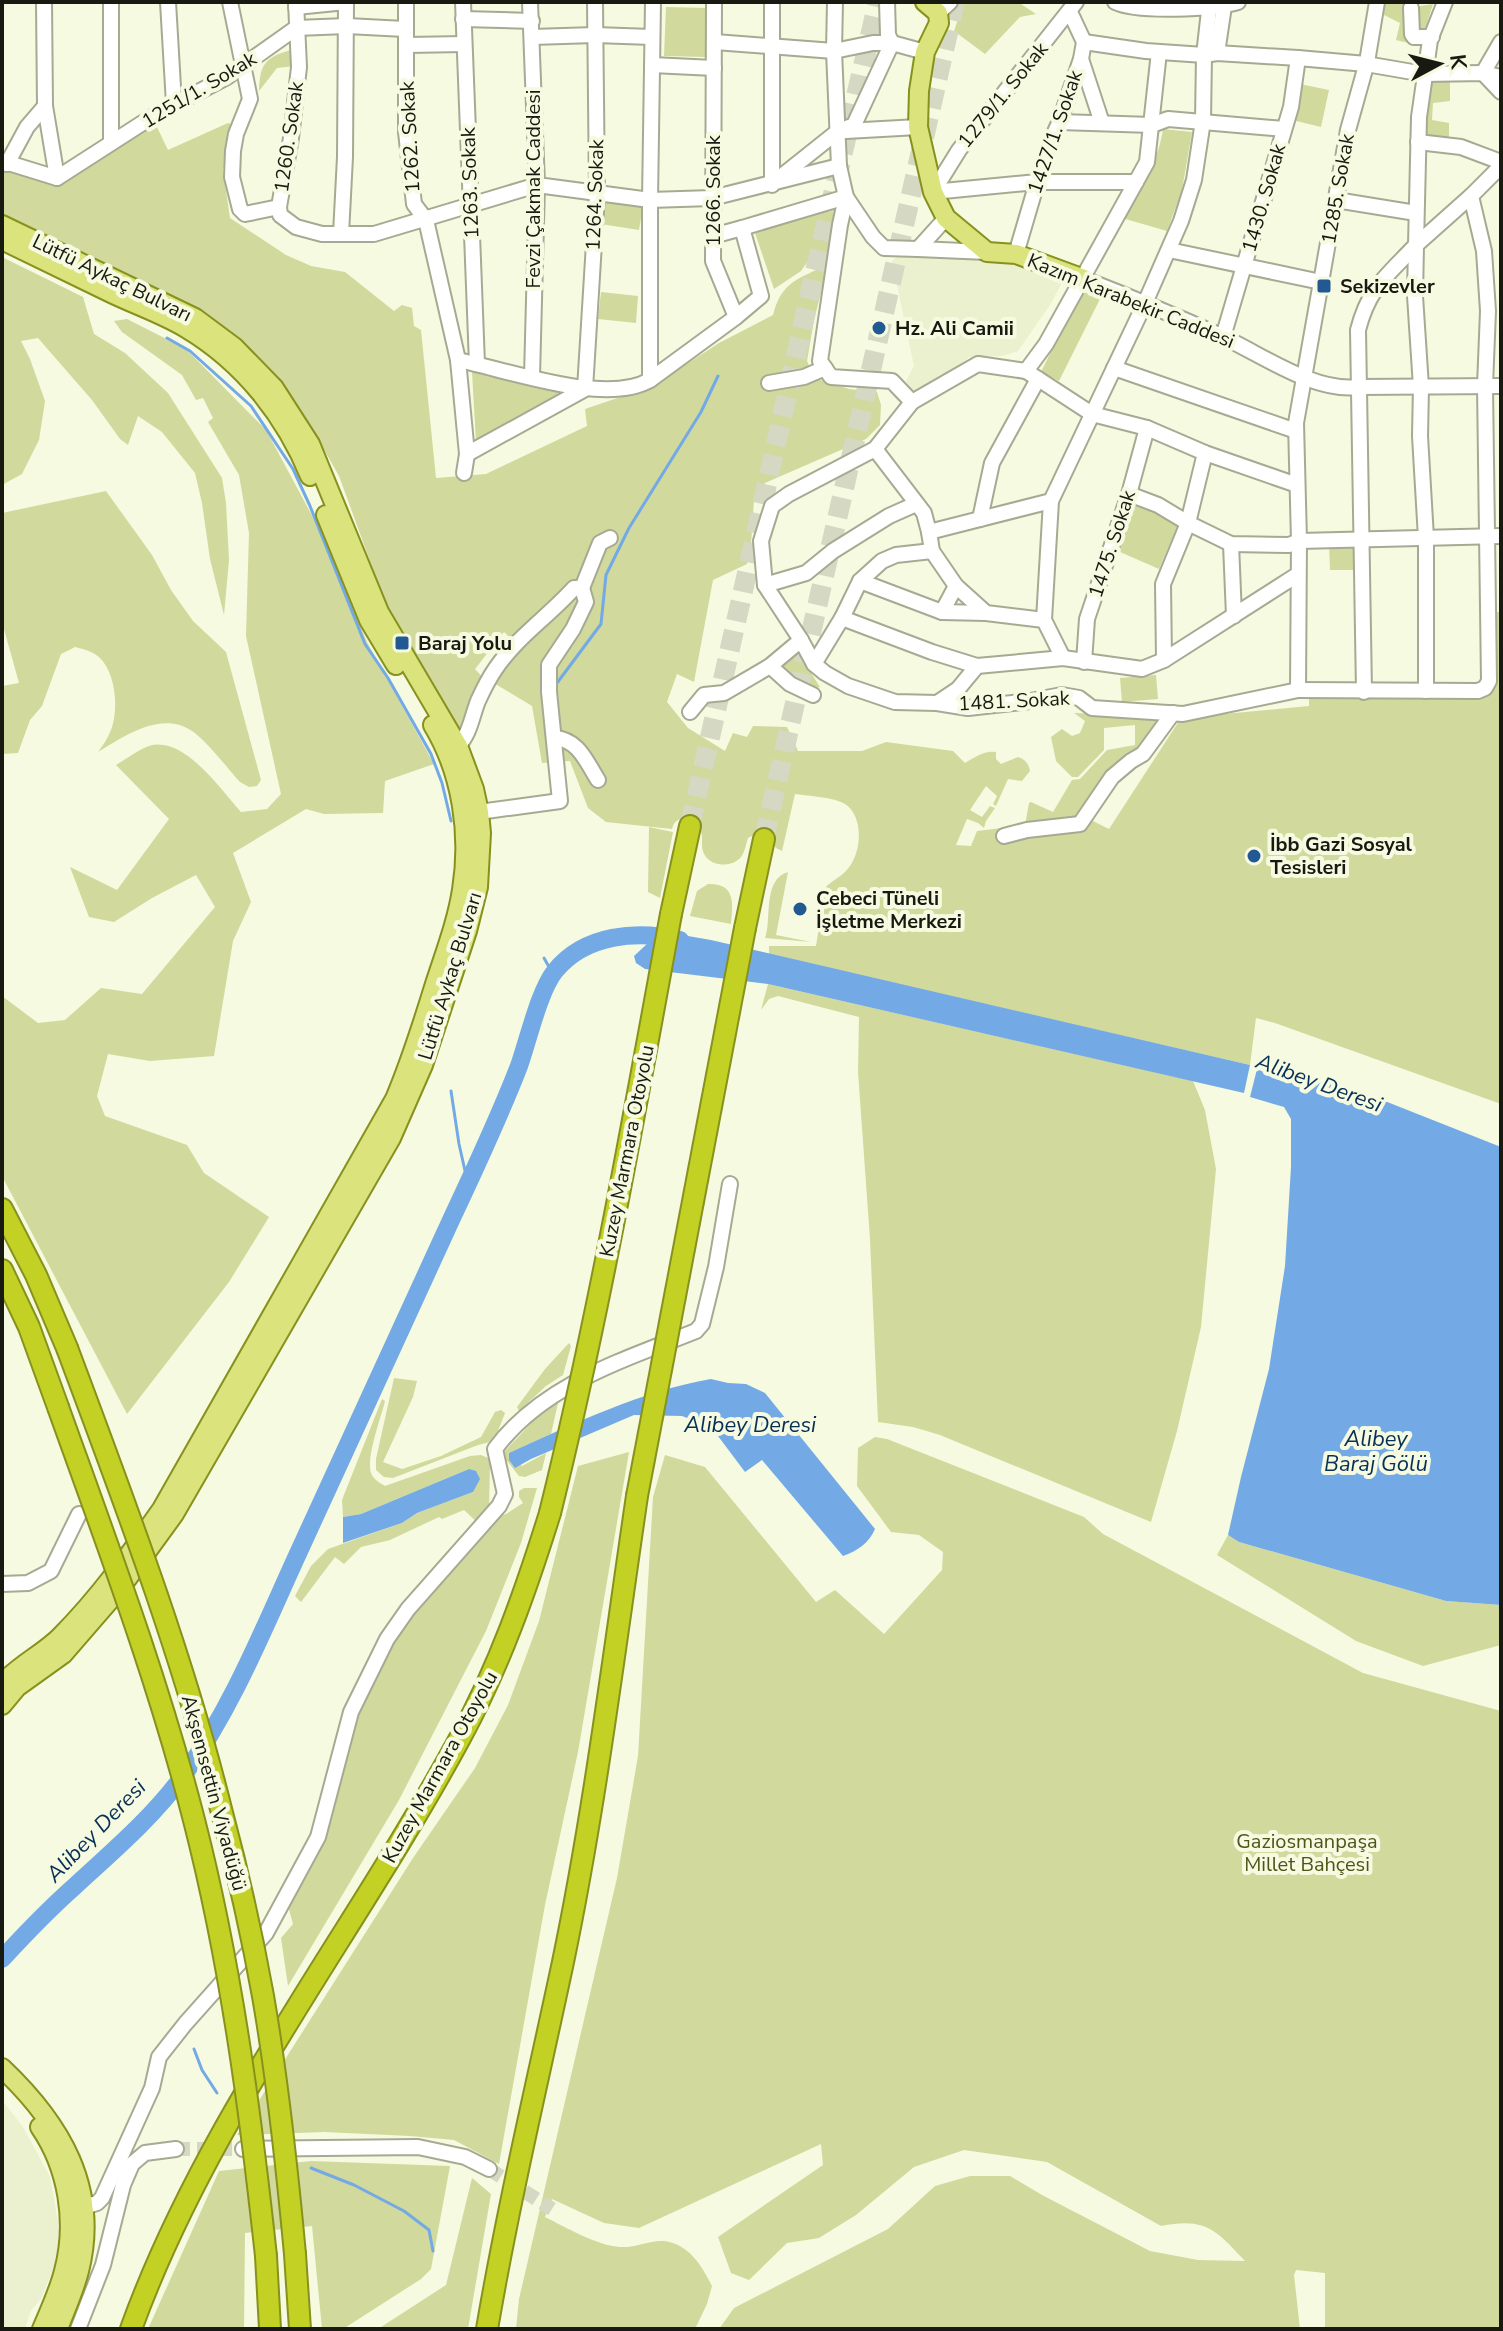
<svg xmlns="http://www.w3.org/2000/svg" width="1503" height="2331" font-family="'Nunito Sans',sans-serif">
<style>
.built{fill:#ebf0cf}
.green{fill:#d1d99d}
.water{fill:#73aae6}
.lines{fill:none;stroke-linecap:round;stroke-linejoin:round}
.stream{stroke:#73aae6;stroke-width:3}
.river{stroke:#73aae6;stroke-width:18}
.minor-tunnel{stroke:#d5d8c2;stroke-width:14;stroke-dasharray:14 7;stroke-linecap:butt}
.highway-tunnel{stroke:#d5d8c2;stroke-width:20;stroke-dasharray:20 10;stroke-linecap:butt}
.minor-casing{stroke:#a6aa92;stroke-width:18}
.major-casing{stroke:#87911d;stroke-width:22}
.highway-casing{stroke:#87911d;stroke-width:24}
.minor{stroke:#fff;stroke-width:14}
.major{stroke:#dbe37c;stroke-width:18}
.highway{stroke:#c3d124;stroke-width:20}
.highway-bridge-casing{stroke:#87911d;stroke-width:24;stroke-linecap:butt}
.highway-bridge{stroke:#c3d124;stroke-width:20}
.poi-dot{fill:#235992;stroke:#f6fae1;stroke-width:3}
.labels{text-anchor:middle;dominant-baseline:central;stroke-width:8;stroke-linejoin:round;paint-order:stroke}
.street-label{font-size:20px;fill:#181910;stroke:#f6fae1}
.poi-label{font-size:20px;font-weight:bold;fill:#181910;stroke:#f6fae1;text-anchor:start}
.park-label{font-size:20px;fill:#4f5419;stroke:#f6fae1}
.water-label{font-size:22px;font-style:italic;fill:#083057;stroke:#f6fae1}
</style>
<rect width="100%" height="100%" fill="#f6fae1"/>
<g class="built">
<path d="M899,255L992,257L1065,277L1050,305L1018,351L1002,356L969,357L917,399L906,381L914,366L892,261Z"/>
<path d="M2,2100L23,2127L50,2177L58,2222L59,2244L53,2269L41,2299L31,2310L25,2329H2Z"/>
</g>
<g class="green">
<path d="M964,2H1018L1036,14L1020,17L985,54L954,31Z"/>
<path d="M1384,2H1406L1408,8L1433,4L1420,46L1396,40L1400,23L1382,14Z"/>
<path d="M666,7L707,8L705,57L664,56Z"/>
<path d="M294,49L295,66L277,68L259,91C260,62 266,57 294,49Z"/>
<path d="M1425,79L1450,82V101L1433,103L1432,120L1449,123V139L1422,138Z"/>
<path d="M1300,84L1329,90L1321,127L1292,120Z"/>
<path d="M155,123L168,150L228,123L232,124L234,128L223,170L230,218L286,255L311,266L345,272L394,311L402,305L412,308L414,326L421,330L436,478L486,474L587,426L585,409L653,386L719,343L773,315C781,282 799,278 828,265L814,320L807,361L815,378L849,389L877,392L881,405L880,425L866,439L765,483L754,500L751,545L747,564L713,580L694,682L677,674L667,702L688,728L725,751L733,733L747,737L753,726L787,727L798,751H862L886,742L953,751L965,763C975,757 985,750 996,752V759L1001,764L1018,757C1025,759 1029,764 1030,771L1022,781L1008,779L996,806L993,804L997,796L986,786L970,810L982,817L990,806L995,808L986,821L984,828L978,823L967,819L956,845L971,846L977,831L1025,825L1029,803L1031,802L1053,812L1072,780L1080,779L1107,750L1135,745V725L1104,728V750L1078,777H1072L1056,761L1051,737L1062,729L1072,736L1080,733L1085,721L1074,713L1158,716L1153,736L1074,822L1093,821L1109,829L1181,718L1309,706V693L1484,695L1492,691L1496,683L1495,612H1501V1104L1275,1023L1256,1018L1250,1065L769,955V946H816L825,888C831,881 839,878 845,872C862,856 865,817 845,804C834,797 808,796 795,794L782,851L776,848C769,837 761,830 748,838C746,844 745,852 741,857C733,867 714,867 706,857C695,841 713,833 686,818C678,819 674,821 672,829L606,822L588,808L570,761L542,763L532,706L492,682L520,647L504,632L475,669L486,681L461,733L441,704L390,616L339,476L314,432L287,392L190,305L2,216V166L61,183Z"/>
<path d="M1163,129L1192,132L1182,190L1167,231L1122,218C1141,191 1158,162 1163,129Z"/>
<path d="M604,200L643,206L639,230L601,224Z"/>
<path d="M822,210L837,213L829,260L811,257L801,271L774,289L755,233Z"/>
<path d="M2,257L83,297L94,334L125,353L168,393L222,478L226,503L229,560L224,615L210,559L202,503L195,473L162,432L138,416L128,445L120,439L92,400L38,338L21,341L30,359L45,401L39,440L22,474L2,485Z"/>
<path d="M1083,286L1102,295L1059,381L1041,372Z"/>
<path d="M601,292L638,296L636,323L598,319Z"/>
<path d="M127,319L186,349L266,430L323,536L367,642L434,764L385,781L383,813L324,814L306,809L233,853L251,902L233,941L214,1056L150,1061L108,1054L97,1096L105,1116L187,1145L204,1173L269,1217L229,1282L127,1414L2,1176V996L38,1023L65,1020L101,988L142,994L215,907L196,875L152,898L114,922L89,917L70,867L117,890L169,819L116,765C126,759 138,750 149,746C184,735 221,790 241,812L267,809L281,794L246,636L249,533L239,475L208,422L213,418L203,398L196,400L182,375L122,332L114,321Z"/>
<path d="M472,372L567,391L476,442Z"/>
<path d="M106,491L152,555L171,590L193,621L226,652L261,780L257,786L249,787L240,782C227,768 207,741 192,731C162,710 124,736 98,752C103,745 108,738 111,730C119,709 116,673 99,657C92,651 83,649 75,647L61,654L42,706L30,720L18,753L2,754V686L19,683L2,622V513Z"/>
<path d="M1131,501L1179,522L1159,569L1111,548Z"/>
<path d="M1329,543H1354V570H1330Z"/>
<path d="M797,651L820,687L812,689L777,664Z"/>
<path d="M1156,675L1158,699L1122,702L1120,678Z"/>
<path d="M649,827L673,832L660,898L648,892Z"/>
<path d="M788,872L776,935L811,942L765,938C772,921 762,879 788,872Z"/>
<path d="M708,884C736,883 733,904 731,924L690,916L697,891Z"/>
<path d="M768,984L1193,1081L1205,1110L1216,1169L1201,1327L1177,1431L1151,1522L940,1435L913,1427L878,1422L870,1239L858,1072L859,1017L778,996L769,999L761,1010Z"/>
<path d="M569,1343L571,1346L563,1375L546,1386L519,1411L517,1407L545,1369Z"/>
<path d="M394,1378L417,1381L413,1397L383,1462L402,1469L441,1456L481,1437L495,1412L501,1410L505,1413L494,1441L478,1445L393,1478L384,1477L376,1470V1459Z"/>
<path d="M382,1399L385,1401C381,1418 366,1457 371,1473C373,1479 380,1483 385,1486L470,1456L481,1455L488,1458L490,1463L489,1511L479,1524L464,1510L442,1519L439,1517L390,1540L361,1547L344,1564L335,1557L301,1602L295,1596L311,1566L328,1549L402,1523L417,1513L473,1492L469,1469L361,1514L343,1517L342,1500Z"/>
<path d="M554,1399H559L551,1434L509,1453L522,1466L546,1453L542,1470L525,1477L519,1476L504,1457V1452Z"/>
<path d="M875,1437L887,1439L1084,1517L1103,1534L1363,1673L1501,1711V2329H1325V2273L1296,2270L1294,2275L1300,2329H719L734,2308L888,2229L935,2186L970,2176H1010L1042,2195L1150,2251L1198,2260L1245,2261C1216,2230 1206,2217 1161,2226L1047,2162L964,2150L914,2167L856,2215L819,2238L787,2243L749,2280L731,2273L718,2237L823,2165L821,2144L639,2228L604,2223L552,2199L545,2217C565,2227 598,2246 620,2247C635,2248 650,2240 664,2241C689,2244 702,2266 712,2286L707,2304L695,2329H516L519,2299L617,1878L638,1756L653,1497L665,1455L705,1467L816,1602L835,1590L884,1634L942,1570L943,1552L919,1535L891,1532L857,1486L858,1448Z"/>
<path d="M629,1452L578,1752L545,1905L499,2164L454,2140L410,2136L324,2132L237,2135L413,1858L475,1768L508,1705L539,1621L578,1466Z"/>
<path d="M524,1488H537L521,1543L486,1631L399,1800L288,1986L281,1938L293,1924L287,1902L323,1841L355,1713L381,1662L414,1611L495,1517L506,1514L523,1503L519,1497V1491Z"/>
<path d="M1228,1535L1239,1542L1446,1601L1501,1605V1645L1423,1666L1356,1641L1217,1555Z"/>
<path d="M311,2161L450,2166L431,2269L421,2279L343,2329H322L312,2226L245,2233L244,2329H148L219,2171Z"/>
<path d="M472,2178L491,2194L468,2329H378L446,2285Z"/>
</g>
<g class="water">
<path d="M682,935L711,940L1250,1065L1244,1093L768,984L645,969L636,963L634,956L648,943Z"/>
<path d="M1257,1069L1270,1075L1290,1074L1367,1094L1501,1147V1605L1446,1601L1239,1542L1228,1535L1241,1477L1269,1369L1285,1266L1291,1167V1119L1284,1107L1250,1097Z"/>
<path d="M711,1379L728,1383L746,1384L765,1393L875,1529C869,1543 857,1551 843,1556L762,1460L745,1472L718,1436L700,1423L682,1416L634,1415L531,1459L515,1468L509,1460V1453C573,1424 641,1391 711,1379Z"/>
<path d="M469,1469L476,1471L480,1479L473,1492L417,1513L402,1523L343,1543V1517L361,1514Z"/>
</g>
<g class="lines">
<g class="stream">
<path d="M167,338L190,351L251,406L293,469L310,506L365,644L388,678L431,754L442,783L451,821"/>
<path d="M557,683L601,624L606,575L629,528L701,412L718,376"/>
<path d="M544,958L553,974"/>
<path d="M451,1091L459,1144L468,1184"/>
<path d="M194,2049L202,2070L217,2093"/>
<path d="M311,2168L354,2185L404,2211L429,2230L433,2251"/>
</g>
<path class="river" d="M2,1959C25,1934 49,1909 75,1886C113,1851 152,1818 183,1776C233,1707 265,1625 301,1547C350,1438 400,1329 451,1220C475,1169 499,1118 519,1066C528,1041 539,991 555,971C585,934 637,930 680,940"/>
<g class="minor-tunnel">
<path d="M176,2149H243"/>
<path d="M489,2169L552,2209"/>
</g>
<g class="highway-tunnel">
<path d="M690,826L813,280L878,2"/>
<path d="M764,839L955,2"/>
</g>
<g class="minor-casing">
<g id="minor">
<path d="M44,2L45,106L57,178"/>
<path d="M168,2L174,104"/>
<path d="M230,2L250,99L236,134L233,151L232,177L240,209L245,214L279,207"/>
<path d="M296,2L299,67L291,138L279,207L280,215L296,227L322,234H374L537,185L650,200L712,198L839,166"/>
<path d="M406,2V132L414,204L426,220L458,360L467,454L585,389L597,195L595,2"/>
<path d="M463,2L477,364"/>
<path d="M530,2L537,185L532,377"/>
<path d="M835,2L834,51L839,166L846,197L840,225L820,361L831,377L892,381L912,402L978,364L1026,371L1046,344L1147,162L1159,52"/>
<path d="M1115,2C1138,13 1213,9 1238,2"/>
<path d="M296,7L346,2"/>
<path d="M1411,8L1412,34L1414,37H1432"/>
<path d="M938,13L950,2"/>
<path d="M463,19L532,21"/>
<path d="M532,37L595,35L652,37"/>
<path d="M715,42L834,51L873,43H892L925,52"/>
<path d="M1084,42L1146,51L1204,55L1217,53L1298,58L1366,64L1424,74L1483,73L1501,77"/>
<path d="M1501,42L1483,73L1501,92"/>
<path d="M407,45L464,44"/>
<path d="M1217,53L1224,6"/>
<path d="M1081,59L1102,123"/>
<path d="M652,65L714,68"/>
<path d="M1060,122L1152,125L1168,119L1284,129"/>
<path d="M846,131L918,127"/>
<path d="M111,142V2"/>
<path d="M1418,142L1461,147L1501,162"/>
<path d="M2,161L57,178L158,113L227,77L296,28L347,26L405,29"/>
<path d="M7,164L27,127L45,106"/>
<path d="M778,179L837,132L854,125L892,43L888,35L887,2"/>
<path d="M772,185V2"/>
<path d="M933,192L959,150L1076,2"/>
<path d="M933,192L1037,182H1136"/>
<path d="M1336,200L1416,213"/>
<path d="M742,228L846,197L873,237L884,248L918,249L946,218"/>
<path d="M341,234L345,157L346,2"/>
<path d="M713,236L742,228L761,296L736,317"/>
<path d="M918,249L987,252"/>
<path d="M1169,250L1321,282"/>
<path d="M1016,254L1046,152L1059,123L1081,59L1084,42L1070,12"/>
<path d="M1084,279C1130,297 1176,316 1221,336C1261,354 1314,393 1359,387L1501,386"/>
<path d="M1223,337L1291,107L1298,58"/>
<path d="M458,360C508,370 606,406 650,380V200L653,2"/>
<path d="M1114,368L1296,431"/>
<path d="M1026,371L1092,414L1147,428L1205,453L1297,485"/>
<path d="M650,380L736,317L713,261L714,2"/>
<path d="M769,383L804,377L825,368"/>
<path d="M912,402L875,449L789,494L772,506L761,541L765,585L801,640L814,664L825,673L848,686L895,702L937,703L958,689L977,666L1063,658L1142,669L1164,660L1297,575"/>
<path d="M875,449L924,513L929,532"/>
<path d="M464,473L467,454"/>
<path d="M1129,494L1158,505L1188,523L1231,544L1289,545L1299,541L1501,536"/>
<path d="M980,519L992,463L1038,379"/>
<path d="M1231,544L1234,616"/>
<path d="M860,581L942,612L956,586"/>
<path d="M765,585L806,573L833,551L889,516L916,504"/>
<path d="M582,588L600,543L610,538"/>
<path d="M942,612L986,613"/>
<path d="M842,618L932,652L977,666"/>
<path d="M1044,620L986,613L956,586L932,551L929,532L1051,501"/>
<path d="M1063,658L1044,620L1051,501L1145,303L1181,221L1194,180L1203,121L1204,55L1210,2"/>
<path d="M1164,660L1163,584L1188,523L1205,453"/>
<path d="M1084,662L1087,619L1129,494L1147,428"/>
<path d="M814,664L842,618L860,581L882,561L896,555L932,551"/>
<path d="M770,666L790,684L813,695"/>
<path d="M1298,690L1478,691L1485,688L1489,681L1485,386L1488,311L1484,251L1471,196L1501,166"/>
<path d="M1426,691V538L1420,436L1421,387L1415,296L1416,245L1471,196"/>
<path d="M1364,692L1358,330C1369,287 1387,276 1416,245L1419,117L1430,40L1445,2"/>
<path d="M937,703L968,708L1030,701L1062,695L1079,698L1092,708L1183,714L1298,690L1299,541L1296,423L1348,130L1367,62L1377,2"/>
<path d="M690,712L704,695L724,693L770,666L801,640"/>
<path d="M554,738C578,739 586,761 598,780"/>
<path d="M458,746C470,734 472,716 478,701C483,690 489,678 496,668C517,637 549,616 574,588H582L586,602L573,629L549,665V692L560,801L479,812"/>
<path d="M1004,836L1027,830L1080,824L1112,777L1131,761L1143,754L1173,713"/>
<path d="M2,1584L28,1583L51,1571L79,1514"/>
<path d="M243,2149L418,2147L465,2157L489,2169"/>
<path d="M84,2207L97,2203L102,2198L152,2088L159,2057L185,2024L266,1933L318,1837L351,1712L387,1639L408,1609L499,1506L505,1494L495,1449C543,1384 624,1360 696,1331L702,1324L716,1267L730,1184"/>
<path d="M78,2329L103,2265L123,2185L132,2164L145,2153L176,2149"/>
</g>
</g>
<g class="major-casing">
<g id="major">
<path d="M925,2L938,13L939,23L925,52L919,91L918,127L933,192L946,218L987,252L1016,254L1084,279"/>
<path d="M2,225L195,318L234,347L274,388L310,444L379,612L458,746L474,789L479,812L481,833L478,887L467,931L423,1065L391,1138L174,1514L121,1587L63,1654L17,1687L2,1705"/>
<path d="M2,240C37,257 72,274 107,291C133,304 161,313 186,328C243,362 285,415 310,476"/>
<path d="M326,515L369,620L396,665"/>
<path d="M2,1684C19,1665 43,1654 60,1637C99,1598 131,1553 162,1509L395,1099C411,1061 423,1023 435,984C445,953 457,922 462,890C471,834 462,773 433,725"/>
<path d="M2,2068C60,2123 100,2188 79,2271C74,2291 65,2310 58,2329"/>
<path d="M40,2127C68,2168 77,2222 64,2271C59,2291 50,2310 42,2329"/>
</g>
</g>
<g class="highway-casing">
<g id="highway">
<path d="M671,914L690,826"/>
<path d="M745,928L764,839"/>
<path d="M2,1209L36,1275L67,1348"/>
<path d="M2,1270L29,1327L58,1407"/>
<path d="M295,2254L300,2329"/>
<path d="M266,2256L270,2329"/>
<path d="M131,2329C208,2116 353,1936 460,1738C499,1667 526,1590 550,1513"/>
<path d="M487,2329C508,2206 537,2084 563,1962C595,1808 614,1652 637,1496"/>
</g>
</g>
<use href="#minor" class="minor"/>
<use href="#major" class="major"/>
<use href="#highway" class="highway"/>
<g class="highway-bridge-casing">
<g id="highway-bridge">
<path d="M67,1348C124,1501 183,1655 222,1813C238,1873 252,1935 263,1996C278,2082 287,2168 295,2254"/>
<path d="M58,1407C107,1544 158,1679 194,1820C231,1964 250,2109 266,2256"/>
<path d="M637,1496L745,928"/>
<path d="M550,1513C599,1315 634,1115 671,914"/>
</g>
</g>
<use href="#highway-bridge" class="highway-bridge"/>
</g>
<g class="poi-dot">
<rect x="1316" y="278" width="16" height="16" rx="4"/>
<circle cx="879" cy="328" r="8"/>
<rect x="394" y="635" width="16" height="16" rx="4"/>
<circle cx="1254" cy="856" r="8"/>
<circle cx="800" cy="909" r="8"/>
</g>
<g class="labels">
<g class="street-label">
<text transform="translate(199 90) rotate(-31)">1251/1. Sokak</text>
<text transform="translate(1003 95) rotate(-51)">1279/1. Sokak</text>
<text transform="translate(1055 132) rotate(-71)">1427/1. Sokak</text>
<text transform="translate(289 137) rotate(-82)">1260. Sokak</text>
<text transform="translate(410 137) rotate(-93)">1262. Sokak</text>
<text transform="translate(470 183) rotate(-92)">1263. Sokak</text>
<text transform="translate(533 189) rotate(-90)">Fevzi Çakmak Caddesi</text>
<text transform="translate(1338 189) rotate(-80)">1285. Sokak</text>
<text transform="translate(713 191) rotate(-90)">1266. Sokak</text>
<text transform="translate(595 195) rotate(-88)">1264. Sokak</text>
<text transform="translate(1264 198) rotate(-74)">1430. Sokak</text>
<text transform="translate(112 278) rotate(26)">Lütfü Aykaç Bulvarı</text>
<text transform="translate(1131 301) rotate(22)">Kazım Karabekir Caddesi</text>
<text transform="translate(1112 544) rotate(-72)">1475. Sokak</text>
<text transform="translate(1014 701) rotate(-3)">1481. Sokak</text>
<text transform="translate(450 976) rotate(-73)">Lütfü Aykaç Bulvarı</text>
<text transform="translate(627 1151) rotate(-79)">Kuzey Marmara Otoyolu</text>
<text transform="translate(440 1767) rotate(-61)">Kuzey Marmara Otoyolu</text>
<text transform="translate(214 1793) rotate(75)">Akşemsettin Viyadüğü</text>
</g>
<g class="poi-label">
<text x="1340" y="286">Sekizevler</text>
<text x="895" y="328">Hz. Ali Camii</text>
<text x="418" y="643">Baraj Yolu</text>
<text x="1270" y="844">İbb Gazi Sosyal<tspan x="1270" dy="23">Tesisleri</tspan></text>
<text x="816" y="898">Cebeci Tüneli<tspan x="816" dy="23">İşletme Merkezi</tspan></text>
</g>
<g class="park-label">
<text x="1307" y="1841">Gaziosmanpaşa<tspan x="1307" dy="23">Millet Bahçesi</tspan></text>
</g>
<g class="water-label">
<text transform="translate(1319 1083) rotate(20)">Alibey Deresi</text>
<text x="750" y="1425">Alibey Deresi</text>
<text x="1376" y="1439">Alibey<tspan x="1376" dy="25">Baraj Gölü</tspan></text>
<text transform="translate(96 1831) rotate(-46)">Alibey Deresi</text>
</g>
</g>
<rect width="1503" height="2331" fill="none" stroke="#181910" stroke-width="8"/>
<g transform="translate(1439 64) rotate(83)" stroke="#f6fae1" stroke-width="6" paint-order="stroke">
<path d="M0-6L14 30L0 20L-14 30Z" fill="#181910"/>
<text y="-12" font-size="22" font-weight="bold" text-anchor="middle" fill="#181910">K</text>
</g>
</svg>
